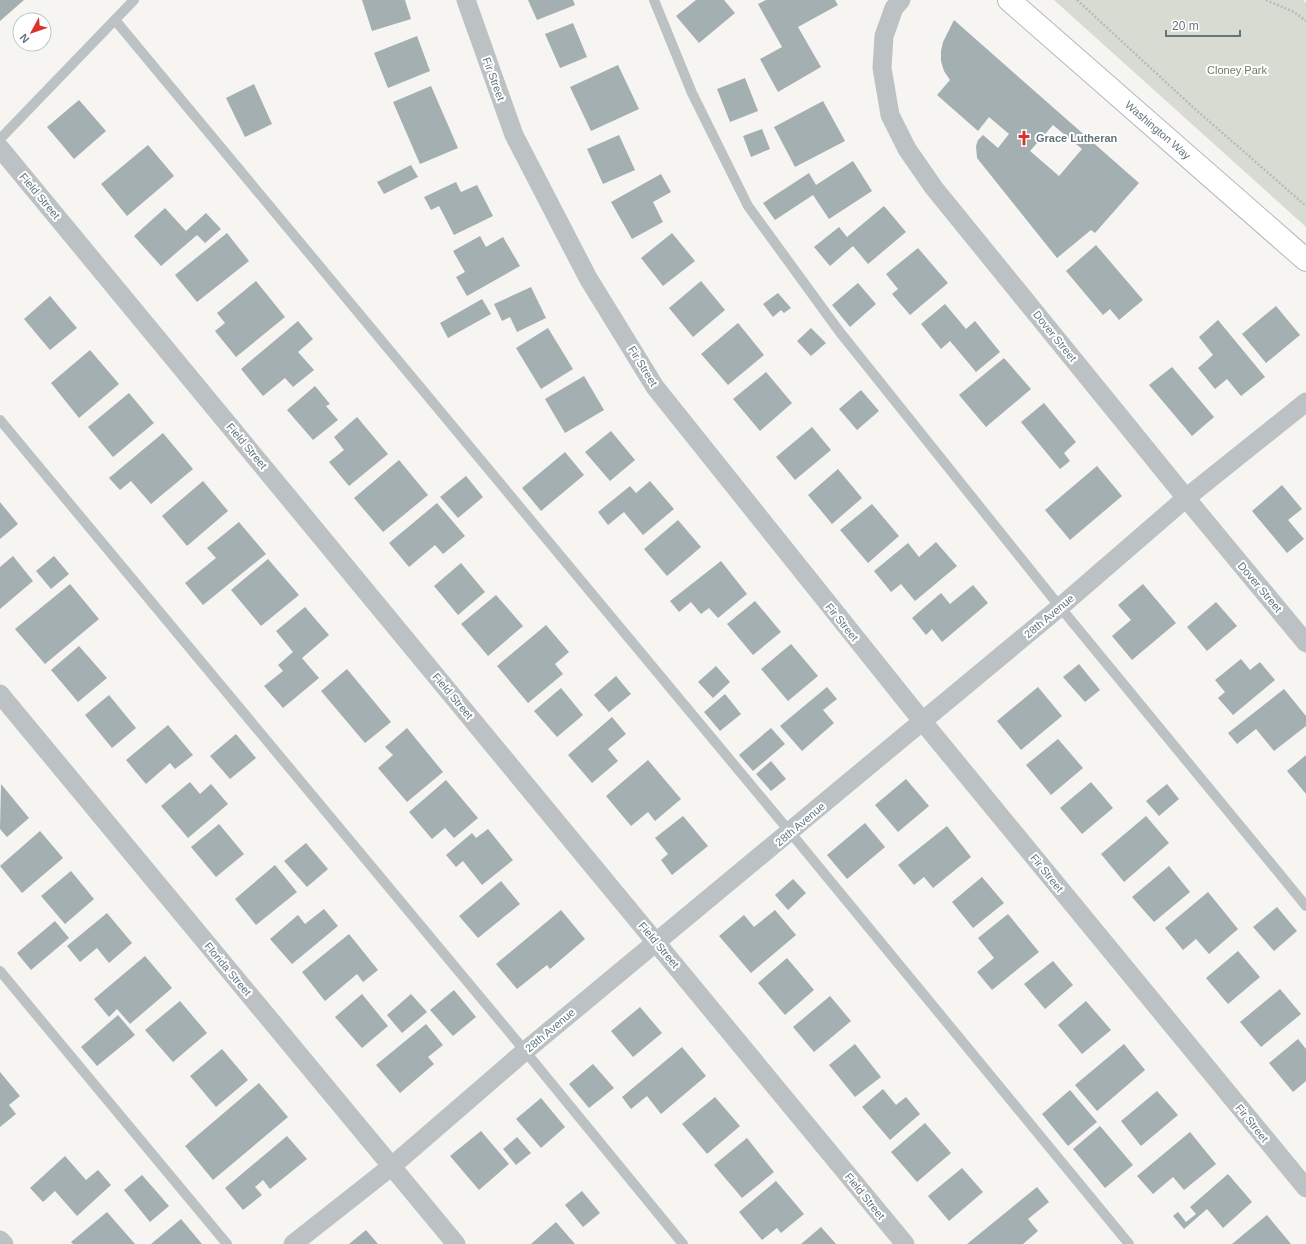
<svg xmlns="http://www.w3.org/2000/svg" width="1306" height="1244" font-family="Arial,sans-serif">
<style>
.green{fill:#d7dbd2}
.building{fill:#a4afb2;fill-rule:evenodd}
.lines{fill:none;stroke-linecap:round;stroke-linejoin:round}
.secondary-casing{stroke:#b1b8bb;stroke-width:24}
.path{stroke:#b7bbbc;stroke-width:2.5;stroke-dasharray:2 2;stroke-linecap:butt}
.service{stroke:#bcc2c4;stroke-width:10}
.minor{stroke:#bcc2c4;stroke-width:19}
.secondary{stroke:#fff;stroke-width:22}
.labels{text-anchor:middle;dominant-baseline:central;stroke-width:4;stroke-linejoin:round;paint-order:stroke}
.park-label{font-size:11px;fill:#6d7a64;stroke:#fff}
.street-label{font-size:11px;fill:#62767c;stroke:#fff}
.poi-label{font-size:11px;font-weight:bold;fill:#62767c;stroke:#fff;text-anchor:start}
</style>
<rect width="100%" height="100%" fill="#f6f5f2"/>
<path class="green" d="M1054,0H1303L1306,3V227Z"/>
<g class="building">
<path d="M0,0H24L0,21Z"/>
<path d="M362,0H405L411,19L372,31Z"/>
<path d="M528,0H573L575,5L537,20Z"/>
<path d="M696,0H724L735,13L699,43L676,16Z"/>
<path d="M766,0H835L838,5L798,27L821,67L778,92L760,59L782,47L758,4Z"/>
<path d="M954,20L1139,183L1095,233L1091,230L1057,258L977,158L976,146L978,140L983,135L998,148L1009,134L989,117L978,131L937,95L950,80L944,71L941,61V51L943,42ZM1053,125L1082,149L1059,176L1030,151Z"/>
<path d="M573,23L587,57L560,68L545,34Z"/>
<path d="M417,36L430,71L388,88L374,53Z"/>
<path d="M618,65L639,109L591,131L570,87Z"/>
<path d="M745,78L758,111L730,122L717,89Z"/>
<path d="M254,84L272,124L245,137L226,98Z"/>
<path d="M431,86L458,148L420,164L393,102Z"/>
<path d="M79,100L106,131L74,159L47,127Z"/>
<path d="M823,101L845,141L795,167L774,127Z"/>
<path d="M762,129L770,149L751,157L743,136Z"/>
<path d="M619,135L635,170L603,184L587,149Z"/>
<path d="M148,145L174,176L127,216L101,184Z"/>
<path d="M853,161L872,191L829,219L813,195L775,220L763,203L809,173L816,185Z"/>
<path d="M411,165L418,177L384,194L377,182Z"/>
<path d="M661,174L671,192L653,202L663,222L632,239L611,202Z"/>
<path d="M456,182L461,192L477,185L493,216L454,235L439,206L431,210L424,197Z"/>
<path d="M884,206L906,232L868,264L853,246L830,266L814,247L839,227L847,237Z"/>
<path d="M165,208L186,231L206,213L221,229L205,243L197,235L161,266L134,236Z"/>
<path d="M227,233L249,261L197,302L175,275Z"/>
<path d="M672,233L695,261L663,286L641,258Z"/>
<path d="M480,236L486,247L503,237L520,266L467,296L456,277L465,272L453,251Z"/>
<path d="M1096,245L1143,300L1119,320L1110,309L1103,315L1066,271Z"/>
<path d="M918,248L948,283L910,315L892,294L898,289L886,274Z"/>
<path d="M256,281L285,317L236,357L215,331L225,323L217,313Z"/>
<path d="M701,281L725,310L693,337L669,308Z"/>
<path d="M858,283L876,304L850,327L832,305Z"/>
<path d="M531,287L546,318L517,332L510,317L502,321L494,304Z"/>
<path d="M778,293L791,308L784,313L781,310L773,317L763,304Z"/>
<path d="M50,296L77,328L50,350L24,319Z"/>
<path d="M482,299L491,314L448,338L440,323Z"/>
<path d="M945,304L966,329L975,321L1000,352L976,372L950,341L941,349L921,324Z"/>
<path d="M1276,306L1300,335L1266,363L1242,334Z"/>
<path d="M1218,320L1265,377L1241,396L1227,379L1215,389L1198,368L1213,355L1199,337Z"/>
<path d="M298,321L313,339L298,352L314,370L293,387L285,378L263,396L241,369Z"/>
<path d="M738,323L764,355L728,385L701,354Z"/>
<path d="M548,328L573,369L541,389L516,348Z"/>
<path d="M811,328L826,343L811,356L797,341Z"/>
<path d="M90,350L119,384L79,418L51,383Z"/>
<path d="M1004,358L1031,389L986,427L959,395Z"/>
<path d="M1172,367L1214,417L1192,436L1149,385Z"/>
<path d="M766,372L792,403L760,431L733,399Z"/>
<path d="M584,376L604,410L565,433L545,399Z"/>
<path d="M315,386L330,404L326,406L338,420L313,440L287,410Z"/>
<path d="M861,390L879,411L857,430L839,409Z"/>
<path d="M129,393L154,423L113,457L88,427Z"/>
<path d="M1044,403L1076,442L1064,453L1070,461L1060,469L1021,422Z"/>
<path d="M357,417L388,454L349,486L329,462L344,450L334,437Z"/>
<path d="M812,427L831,450L795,480L776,457Z"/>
<path d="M611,431L635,460L610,481L585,452Z"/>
<path d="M163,433L193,469L151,504L131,481L120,490L109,478Z"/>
<path d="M565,452L584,475L541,511L522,488Z"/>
<path d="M399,460L428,495L383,532L354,498Z"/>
<path d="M1097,466L1122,496L1070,540L1045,510Z"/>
<path d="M838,469L862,498L832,524L808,495Z"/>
<path d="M466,476L483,497L458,518L440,497Z"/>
<path d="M203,481L228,511L187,546L162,516Z"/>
<path d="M650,481L674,509L643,535L624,512L608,525L598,512L630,486L636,493Z"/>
<path d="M1282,485L1302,509L1288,520L1304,539L1287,553L1252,511Z"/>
<path d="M0,502L18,524L0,539Z"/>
<path d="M437,503L465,536L443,554L435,545L409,567L389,543Z"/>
<path d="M872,504L899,536L868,563L840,530Z"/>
<path d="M678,520L701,547L667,576L644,549Z"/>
<path d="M239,522L266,554L203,605L185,583L216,558L207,548Z"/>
<path d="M936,542L957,566L915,601L901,584L891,592L874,571L908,543L919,557Z"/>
<path d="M13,556L33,581L0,609V567Z"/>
<path d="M54,556L69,574L51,589L36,571Z"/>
<path d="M268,559L299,595L261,626L231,590Z"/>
<path d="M721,561L747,594L718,618L709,608L701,614L691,602L679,612L670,601Z"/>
<path d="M461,563L485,592L458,615L434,586Z"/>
<path d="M70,584L99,619L45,664L15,629Z"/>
<path d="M1143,584L1176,623L1132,660L1112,636L1131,620L1118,605Z"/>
<path d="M973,585L988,603L942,642L932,629L926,635L912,618L941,593L950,604Z"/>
<path d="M496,595L523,626L488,656L461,624Z"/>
<path d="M755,601L781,632L753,655L727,624Z"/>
<path d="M1216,602L1237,626L1207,651L1187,627Z"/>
<path d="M305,607L329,635L302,658L319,678L283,708L264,686L283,671L278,665L293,652L276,631Z"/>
<path d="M546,625L569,652L555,664L563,674L528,703L497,666Z"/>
<path d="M791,644L818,676L788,701L761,669Z"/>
<path d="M79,646L107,678L78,702L51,670Z"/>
<path d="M1241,659L1250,670L1260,662L1275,680L1233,715L1218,698L1225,692L1215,680Z"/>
<path d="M1079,664L1100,690L1085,702L1063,677Z"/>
<path d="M716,666L730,682L713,698L698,682Z"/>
<path d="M347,669L391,722L365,743L321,691Z"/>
<path d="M616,676L631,694L609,712L594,695Z"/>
<path d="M827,687L837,699L823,710L834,723L802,751L780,726Z"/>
<path d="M1038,687L1062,716L1021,750L997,721Z"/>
<path d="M561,688L583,715L557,737L534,711Z"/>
<path d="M1284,689L1306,716V726L1274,751L1256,729L1237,744L1228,733Z"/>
<path d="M725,694L741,714L720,731L704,712Z"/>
<path d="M109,695L136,728L112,748L85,715Z"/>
<path d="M612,717L626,734L608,749L618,761L592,783L568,755Z"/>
<path d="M168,725L193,755L175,769L170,763L146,784L126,760Z"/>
<path d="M407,728L443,772L407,802L378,768L393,755L385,747Z"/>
<path d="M771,728L785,744L753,771L739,755Z"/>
<path d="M236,734L256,758L230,779L210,756Z"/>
<path d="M1058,739L1083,768L1051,795L1026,765Z"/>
<path d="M1306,755V794L1287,771Z"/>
<path d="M648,760L681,799L655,821L648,812L631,826L606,796Z"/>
<path d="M771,761L786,779L771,791L756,774Z"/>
<path d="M906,779L929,806L898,832L875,805Z"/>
<path d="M446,780L478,818L454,838L445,828L432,839L409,812Z"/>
<path d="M190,782L200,794L211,784L228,804L188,838L161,806Z"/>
<path d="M1091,782L1113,808L1082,834L1060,808Z"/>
<path d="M1,784L29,818L7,837L0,829Z"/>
<path d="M1167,784L1179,799L1159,816L1146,801Z"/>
<path d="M683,816L708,846L672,875L661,860L668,854L655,838Z"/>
<path d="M1146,816L1169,843L1124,882L1101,854Z"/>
<path d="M865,823L885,847L847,879L827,855Z"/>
<path d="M219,824L244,854L216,877L191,847Z"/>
<path d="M947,826L971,857L933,888L924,877L914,885L898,865Z"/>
<path d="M488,829L513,860L482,885L463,861L456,867L446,855L472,833L476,838Z"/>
<path d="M40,831L63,858L22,893L0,866Z"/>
<path d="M306,843L328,869L307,887L284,861Z"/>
<path d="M275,865L297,892L256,925L235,899Z"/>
<path d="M1169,866L1190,892L1154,922L1132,897Z"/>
<path d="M71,871L94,899L65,924L41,896Z"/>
<path d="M982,877L1004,903L973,928L952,902Z"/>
<path d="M793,879L806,893L788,910L775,895Z"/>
<path d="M501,881L520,904L478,938L459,916Z"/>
<path d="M1208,892L1238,929L1209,954L1196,939L1183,950L1165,928Z"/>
<path d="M1277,907L1297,931L1274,951L1253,927Z"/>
<path d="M324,909L338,926L292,964L270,939L298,915L305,924Z"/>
<path d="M561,910L585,939L550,969L547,965L517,989L496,964Z"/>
<path d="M775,910L796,935L751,973L719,936L744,915L754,927Z"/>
<path d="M107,913L132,943L109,963L97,948L80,962L67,946Z"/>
<path d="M1008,914L1039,952L992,990L977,972L994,958L978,938Z"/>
<path d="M55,921L69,938L31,970L17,953Z"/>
<path d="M349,934L378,970L363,982L357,974L325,1001L302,972Z"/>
<path d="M1238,951L1260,977L1228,1004L1206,978Z"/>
<path d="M145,956L172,988L130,1024L117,1009L109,1017L94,999Z"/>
<path d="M787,958L814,990L785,1015L758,983Z"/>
<path d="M1053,961L1073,985L1045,1009L1024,984Z"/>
<path d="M1280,989L1301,1014L1261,1047L1240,1022Z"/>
<path d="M454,990L476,1017L453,1036L430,1010Z"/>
<path d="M362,994L388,1026L362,1048L335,1017Z"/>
<path d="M411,994L427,1012L402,1033L387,1015Z"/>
<path d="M830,996L851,1021L814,1052L793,1027Z"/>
<path d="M180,1001L207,1033L173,1062L145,1030Z"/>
<path d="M1086,1001L1111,1030L1082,1054L1058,1025Z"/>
<path d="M640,1007L662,1033L633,1057L611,1031Z"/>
<path d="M118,1015L135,1035L97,1066L81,1047Z"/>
<path d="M426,1024L443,1045L428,1057L434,1064L400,1093L376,1065Z"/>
<path d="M1298,1039L1306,1049V1081L1293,1092L1269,1063Z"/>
<path d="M855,1044L881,1077L855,1097L829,1065Z"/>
<path d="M1124,1044L1145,1070L1097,1111L1075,1085Z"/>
<path d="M682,1047L706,1076L661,1114L647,1096L631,1109L622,1097Z"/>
<path d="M222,1049L248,1080L216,1107L190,1076Z"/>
<path d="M593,1064L614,1088L589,1108L569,1084Z"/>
<path d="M0,1072L20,1096L9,1105L16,1114L0,1127Z"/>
<path d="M259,1083L288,1117L213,1180L185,1146Z"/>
<path d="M883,1089L896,1105L906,1097L920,1114L890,1140L862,1107Z"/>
<path d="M1070,1090L1097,1122L1068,1146L1042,1114Z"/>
<path d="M1157,1091L1178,1115L1141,1146L1121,1121Z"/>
<path d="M715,1097L740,1126L707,1154L682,1124Z"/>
<path d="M541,1098L565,1127L541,1148L516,1119Z"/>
<path d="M925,1123L951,1153L917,1182L891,1152Z"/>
<path d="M1100,1126L1133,1165L1105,1188L1073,1149Z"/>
<path d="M481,1131L509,1164L479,1190L450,1156Z"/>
<path d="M1190,1132L1216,1164L1184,1190L1173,1177L1153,1194L1137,1176Z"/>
<path d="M287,1136L307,1159L270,1189L263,1180L255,1187L262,1195L243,1210L225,1188Z"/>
<path d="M517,1137L531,1153L516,1165L503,1149Z"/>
<path d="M747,1138L774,1172L742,1198L714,1165Z"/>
<path d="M65,1156L86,1180L98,1170L111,1185L77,1216L55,1191L43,1202L30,1188Z"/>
<path d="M962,1168L983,1192L949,1221L928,1196Z"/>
<path d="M1228,1174L1252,1202L1223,1228L1207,1209L1184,1229L1173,1216L1178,1212L1186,1222L1196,1214L1190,1207Z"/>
<path d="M142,1175L169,1206L150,1222L124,1190Z"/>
<path d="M776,1181L804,1214L781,1233L777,1228L762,1240L739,1212Z"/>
<path d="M1037,1187L1049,1202L1028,1219L1038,1231L1023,1244H967Z"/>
<path d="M582,1191L600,1213L583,1227L565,1205Z"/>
<path d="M107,1212L135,1244H73L71,1242Z"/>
<path d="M1267,1215L1291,1244H1232Z"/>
<path d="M181,1219L202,1244H151Z"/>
<path d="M556,1222L575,1244H531Z"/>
<path d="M821,1227L836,1244H801Z"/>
<path d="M366,1230L378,1244H349Z"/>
</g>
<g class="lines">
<g class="secondary-casing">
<path id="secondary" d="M1009,0L1306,260"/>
</g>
<g class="path">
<path d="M1077,0L1195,109L1306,206"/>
<path d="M1266,0L1294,12L1306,21"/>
</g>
<g class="service">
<path d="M654,0L692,93L748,206L839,331L1060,607L1306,906"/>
<path d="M115,20L790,832L1129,1244"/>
<path d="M0,139L134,0"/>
<path d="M0,420L525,1051L683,1244"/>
<path d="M0,971L227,1244"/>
</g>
<g class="minor">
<path d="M466,0L514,135L588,278L655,387L923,722L1306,1188"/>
<path d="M901,0L894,8L884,36L882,68L890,115L907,149L934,188L1186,498L1306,643"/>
<path d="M0,148L905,1244"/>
<path d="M0,694L456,1244"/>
<path d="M0,1240L4,1244"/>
<path d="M293,1244L392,1166L525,1051L1060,607L1186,498L1306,402"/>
</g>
<use href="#secondary" class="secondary"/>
</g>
<defs>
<g id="church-bare" transform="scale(1.2)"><path d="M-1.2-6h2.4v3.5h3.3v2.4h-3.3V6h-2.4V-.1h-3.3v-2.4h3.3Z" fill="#dc322c" stroke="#fff" stroke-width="2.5" paint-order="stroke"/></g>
</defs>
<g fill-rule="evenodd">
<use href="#church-bare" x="1024" y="138"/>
</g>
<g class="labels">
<g class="park-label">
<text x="1237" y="70">Cloney Park</text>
</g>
<g class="street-label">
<text transform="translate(494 79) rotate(70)">Fir Street</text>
<text transform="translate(1158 130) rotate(41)">Washington Way</text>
<text transform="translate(40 196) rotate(50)">Field Street</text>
<text transform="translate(1055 336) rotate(51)">Dover Street</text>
<text transform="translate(643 366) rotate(58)">Fir Street</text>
<text transform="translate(247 446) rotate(50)">Field Street</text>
<text transform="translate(1260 587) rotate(50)">Dover Street</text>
<text transform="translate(1049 616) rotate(-40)">28th Avenue</text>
<text transform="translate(842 622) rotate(51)">Fir Street</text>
<text transform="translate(453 696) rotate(50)">Field Street</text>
<text transform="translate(800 824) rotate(-40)">28th Avenue</text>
<text transform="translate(1047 873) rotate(51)">Fir Street</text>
<text transform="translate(659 945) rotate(50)">Field Street</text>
<text transform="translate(228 969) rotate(50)">Florida Street</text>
<text transform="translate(550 1030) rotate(-40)">28th Avenue</text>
<text transform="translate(1252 1123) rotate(51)">Fir Street</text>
<text transform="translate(865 1196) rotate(51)">Field Street</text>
</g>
<g class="poi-label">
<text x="1036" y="138">Grace Lutheran</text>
</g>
</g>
<g transform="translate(32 32) rotate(230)"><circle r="19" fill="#ffffff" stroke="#c0c8cb"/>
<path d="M0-3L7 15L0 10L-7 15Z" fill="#dc322c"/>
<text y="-6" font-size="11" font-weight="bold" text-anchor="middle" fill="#62767c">N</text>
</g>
<path d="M1166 30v6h74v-6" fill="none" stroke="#62767c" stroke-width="2"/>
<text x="1172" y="30" font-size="12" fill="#62767c" stroke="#ffffff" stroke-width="3" paint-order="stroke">20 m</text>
</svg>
